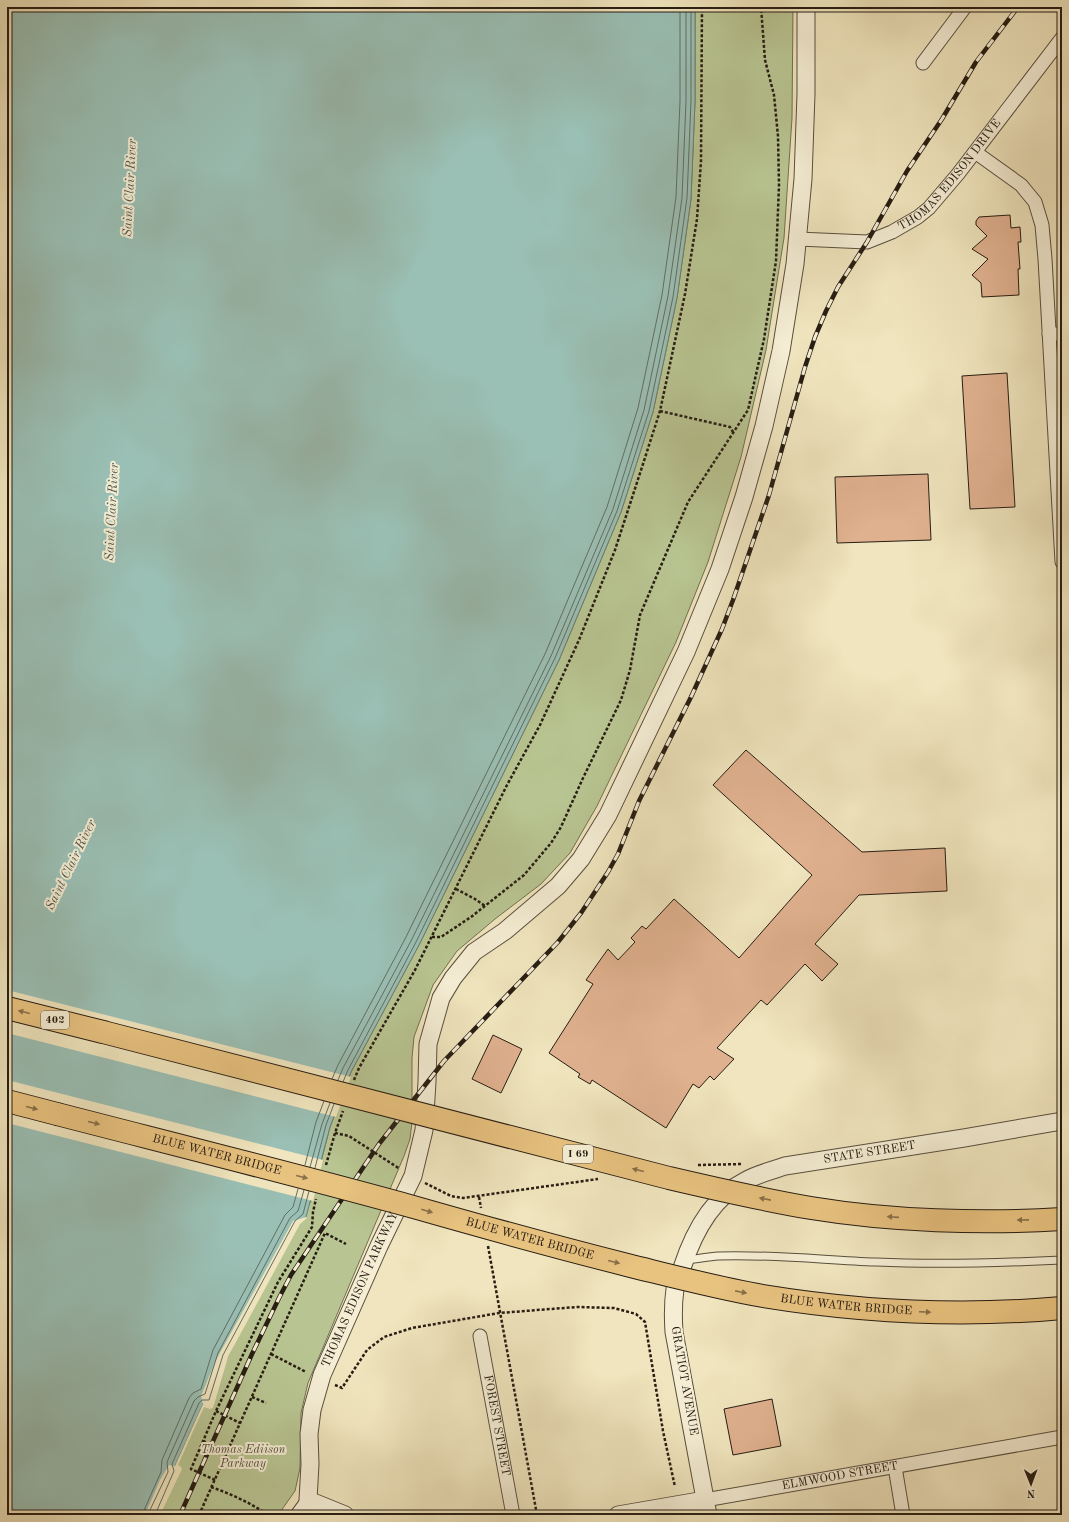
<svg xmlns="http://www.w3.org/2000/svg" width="1069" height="1522" font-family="'Old Standard TT',serif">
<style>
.green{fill:#b8c592;stroke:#707152}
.water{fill:#9abfb4;stroke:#6c7e74}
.pier{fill:#f0e5be}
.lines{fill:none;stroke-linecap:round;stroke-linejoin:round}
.shore{stroke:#606e64;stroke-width:1}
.building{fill:#e0b18f;stroke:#271d13}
.service-casing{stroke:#594f3e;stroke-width:9}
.minor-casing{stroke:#594f3e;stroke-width:15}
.tertiary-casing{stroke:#594f3e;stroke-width:19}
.motorway-casing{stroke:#271d13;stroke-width:24}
.path{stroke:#271d13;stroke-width:2.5;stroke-dasharray:3 2;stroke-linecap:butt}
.service{stroke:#f5eed5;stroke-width:7}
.minor{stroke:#f5eed5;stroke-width:13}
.tertiary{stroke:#f5eed5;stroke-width:17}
.motorway{stroke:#e8c27f;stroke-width:22}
.rail-casing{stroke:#271d13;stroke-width:4.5}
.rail{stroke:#f5eed5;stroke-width:3;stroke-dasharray:9;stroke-linecap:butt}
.motorway-bridge-casing{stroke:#271d13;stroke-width:24;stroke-linecap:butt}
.motorway-bridge{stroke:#e8c27f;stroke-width:22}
.oneway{fill:#887049}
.labels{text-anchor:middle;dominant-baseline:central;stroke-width:4;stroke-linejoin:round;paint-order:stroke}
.shield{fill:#f5eed5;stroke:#655c4d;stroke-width:1}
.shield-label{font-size:11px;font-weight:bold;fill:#271d13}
.street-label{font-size:12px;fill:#271d13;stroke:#f5eed5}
.park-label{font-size:12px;font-style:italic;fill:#524f39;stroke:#f5eed5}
.water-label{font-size:13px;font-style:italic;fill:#4f564b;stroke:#f5eed5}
</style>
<rect width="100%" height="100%" fill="#f0e5be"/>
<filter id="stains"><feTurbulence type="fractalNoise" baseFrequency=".005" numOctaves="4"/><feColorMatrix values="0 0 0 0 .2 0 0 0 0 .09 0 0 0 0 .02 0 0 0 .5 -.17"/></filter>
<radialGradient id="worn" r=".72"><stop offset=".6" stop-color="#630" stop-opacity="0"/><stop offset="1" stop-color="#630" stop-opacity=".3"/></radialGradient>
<path class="green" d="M695,7H793L792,118L784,238L766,350L741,457L708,562L676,642L597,806L570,853L541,884L495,919L457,951L433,985L414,1037L412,1058V1122L410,1139L404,1156L308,1383L301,1413L300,1468L295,1491L278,1515H158L175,1466L226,1357L311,1201L330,1127L351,1072L419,945L559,660L621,512L653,412L677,298L691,199L695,101Z"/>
<path class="water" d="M7,7H695V101L691,199L677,298L653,412L621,512L559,660L419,945L351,1072L330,1127L306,1217L298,1222L203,1404L175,1466L158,1515H7Z"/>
<g class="pier">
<path d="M7,990L351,1077L336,1117L7,1033Z"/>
<path d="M7,1080L323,1160L313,1201L7,1123Z"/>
<path d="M306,1217L307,1218L300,1224L228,1357L213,1408L210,1409L204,1407L178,1465L181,1467L182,1469L160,1515H145L160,1480L169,1465L175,1466L203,1404L201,1396L216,1360L293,1221Z"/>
</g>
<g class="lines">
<g class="shore">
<path d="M332,1079L338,1065L405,939L545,654L607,507L638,408L662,295L676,197L680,101V7"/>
<path d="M338,1080L343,1068L411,941L551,656L613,509L644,410L668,296L682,198L686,101V7"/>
<path d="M343,1082L348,1070L415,944L555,658L617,511L649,411L673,297L687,198L691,101V7"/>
<path d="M305,1165L316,1122L324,1101"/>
<path d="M310,1167L322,1124L330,1103"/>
<path d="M315,1168L326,1125L334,1104"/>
<path d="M144,1515L145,1508L161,1472L162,1460L189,1398L193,1393L201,1389L213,1350L285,1215L293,1207L298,1189"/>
<path d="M150,1515V1510L168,1472L167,1462L194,1401L198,1397L205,1394L218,1353L290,1218L298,1211L304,1190"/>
<path d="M155,1515L174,1471L172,1464L199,1403L202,1400H209L223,1355L295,1221L303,1214L309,1191"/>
</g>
</g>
<g class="building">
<path d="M1010,215L1011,228L1020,227L1021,242H1018L1020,269H1018L1019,295L982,297L981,283L972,275L988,259L972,249L987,236L976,225V221L979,217Z"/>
<path d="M1007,373L1015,507L970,509L962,376Z"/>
<path d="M928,474L931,540L837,543L835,477Z"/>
<path d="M746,750L862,852L945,848L947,891L859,895L815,944L838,964L822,981L805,964L767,1005L761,1000L717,1048L734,1059L714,1080L710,1076L699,1088L693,1084L666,1128L592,1080L590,1084L578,1077L580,1074L549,1053L593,984L586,980L608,949L618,960L635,942L631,938L642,926L646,929L674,899L739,958L812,875L713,785Z"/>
<path d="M493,1035L522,1049L501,1093L472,1079Z"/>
<path d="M772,1399L781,1446L733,1455L724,1409Z"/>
</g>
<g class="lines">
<g class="service-casing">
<path id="service" d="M685,1260C696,1259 707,1257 718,1256C770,1254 824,1260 876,1262C938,1265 1000,1263 1062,1260"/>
</g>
<g class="minor-casing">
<g id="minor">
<path d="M923,63L965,7"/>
<path d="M975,152L1021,185L1035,202L1042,225L1045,259L1062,562"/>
<path id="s1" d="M798,239L867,242L892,232L918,217L929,208L958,174L1062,38"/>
<path d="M1049,334H1062"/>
<path id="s2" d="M480,1336L513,1515"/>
<path d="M895,1467L903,1515"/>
<path id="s3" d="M705,1500L1062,1437"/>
<path d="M297,1515L308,1500"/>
</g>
</g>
<g class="tertiary-casing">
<g id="tertiary">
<path id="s4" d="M345,1515L308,1500L310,1464L309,1434L312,1410L322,1375L379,1246L413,1176L424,1130L427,1082L428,1044L441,998L453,978L474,952L505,931L558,886L581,859L608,815L686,652L720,569L744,497L764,426L781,351L795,264L803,179L806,94V7"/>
<path d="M618,1515L705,1500"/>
<path id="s5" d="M708,1515L674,1332C673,1317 673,1303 675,1289C676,1282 680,1275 682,1268C693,1234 711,1198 745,1181C757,1174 771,1171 785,1166L964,1138L1062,1121"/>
</g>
</g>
<g class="motorway-casing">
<g id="motorway">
<path d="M7,1008L103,1032"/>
<path d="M7,1101L57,1114"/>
</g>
</g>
<g class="path">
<path d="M660,411L730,427L733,432"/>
<path d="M456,889L475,899L485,906"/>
<path d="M432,937H441L471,917L524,875L551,843L561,827L583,778L621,700L630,670L640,615L688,502L748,410L764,339L776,261L779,185L778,136L774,95L765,60L761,7"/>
<path d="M354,1080L359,1068L415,970L507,785L540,725L579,640L615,550L643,464L660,411L685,294L697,219L701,161L702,7"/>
<path d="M335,1133L349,1136L400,1169"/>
<path d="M326,1165L335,1133L343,1111"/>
<path d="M698,1165L743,1164"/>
<path d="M425,1183L451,1196L463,1198L598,1179"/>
<path d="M479,1197L481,1208"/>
<path d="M488,1246L537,1515"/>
<path d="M271,1354L306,1372"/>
<path d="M335,1385L342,1388L367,1350L384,1337L412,1328L499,1313L577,1307L614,1308L636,1314L645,1322L663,1431L675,1487"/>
<path d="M252,1397L266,1403"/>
<path d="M216,1411L240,1423"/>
<path d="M203,1441L230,1453"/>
<path d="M215,1480L191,1469L216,1411L278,1282L312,1227L313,1212L316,1199"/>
<path d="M211,1487C231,1494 251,1503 268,1515"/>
<path d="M199,1515L325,1233L346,1244"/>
</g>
<use href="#service" class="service"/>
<use href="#minor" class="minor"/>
<use href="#tertiary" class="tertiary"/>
<use href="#motorway" class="motorway"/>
<g class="rail-casing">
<path id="rail" d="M180,1515L252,1354L280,1296L291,1275L379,1144L444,1061L558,942L581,913L608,872L618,854L639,801L691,697L722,629L733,600L769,495L805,367L815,337L826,311L838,287L867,242L907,171L942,119L976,62L1018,7"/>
</g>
<use href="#rail" class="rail"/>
<g class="motorway-bridge-casing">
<g id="motorway-bridge">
<path d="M103,1032L669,1178C716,1189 764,1200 811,1208C890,1221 982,1224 1062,1219"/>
<path id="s6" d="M57,1114C177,1145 297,1175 417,1208C487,1228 556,1247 627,1265C672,1276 717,1288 763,1296C861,1312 963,1317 1062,1308"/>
</g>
</g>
<use href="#motorway-bridge" class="motorway-bridge"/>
</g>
<defs><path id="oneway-solid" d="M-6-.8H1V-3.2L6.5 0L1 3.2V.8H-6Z"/></defs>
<g class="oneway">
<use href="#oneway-solid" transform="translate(24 1012) rotate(-166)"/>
<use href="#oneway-solid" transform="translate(32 1108) rotate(14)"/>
<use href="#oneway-solid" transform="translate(94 1123) rotate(14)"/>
<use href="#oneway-solid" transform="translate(638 1170) rotate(-166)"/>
<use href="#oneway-solid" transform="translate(302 1177) rotate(14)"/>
<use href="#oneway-solid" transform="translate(765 1199) rotate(-169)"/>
<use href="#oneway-solid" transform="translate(427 1211) rotate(16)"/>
<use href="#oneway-solid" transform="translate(893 1217) rotate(-176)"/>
<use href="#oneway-solid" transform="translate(1023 1220) rotate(179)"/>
<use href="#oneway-solid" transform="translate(614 1262) rotate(14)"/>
<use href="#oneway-solid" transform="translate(741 1292) rotate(11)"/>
<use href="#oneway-solid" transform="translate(925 1312) rotate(2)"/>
</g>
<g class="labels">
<g class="shield">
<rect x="41" y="1011" width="28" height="18" rx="3"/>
<rect x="563" y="1145" width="30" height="18" rx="3"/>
</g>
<g class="shield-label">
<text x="55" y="1020">402</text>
<text x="578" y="1154">I 69</text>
</g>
<g class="street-label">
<text stroke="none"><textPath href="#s1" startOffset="178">THOMAS EDISON DRIVE</textPath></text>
<text stroke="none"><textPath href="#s5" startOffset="490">STATE STREET</textPath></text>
<text stroke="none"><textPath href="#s6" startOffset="165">BLUE WATER BRIDGE</textPath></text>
<text stroke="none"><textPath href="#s6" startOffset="489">BLUE WATER BRIDGE</textPath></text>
<text stroke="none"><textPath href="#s4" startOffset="260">THOMAS EDISON PARKWAY</textPath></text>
<text stroke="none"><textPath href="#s6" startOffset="813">BLUE WATER BRIDGE</textPath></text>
<text transform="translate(684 1381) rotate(80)">GRATIOT AVENUE</text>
<text stroke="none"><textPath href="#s2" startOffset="91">FOREST STREET</textPath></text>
<text stroke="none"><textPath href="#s3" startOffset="137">ELMWOOD STREET</textPath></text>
</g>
<g class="park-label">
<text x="243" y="1450">Thomas Ediison<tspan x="243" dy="14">Parkway</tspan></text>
</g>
<g class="water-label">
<text transform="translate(130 188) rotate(-87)">Saint Clair River</text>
<text transform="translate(112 512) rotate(-87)">Saint Clair River</text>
<text transform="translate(71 865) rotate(-64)">Saint Clair River</text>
</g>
</g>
<rect width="1069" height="1522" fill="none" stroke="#f0e5be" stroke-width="24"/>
<rect x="8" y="8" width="1053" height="1506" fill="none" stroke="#271d13" stroke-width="2"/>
<rect x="12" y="12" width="1045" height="1498" fill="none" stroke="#271d13"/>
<g transform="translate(1031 1484) rotate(179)" stroke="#f5eed5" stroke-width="3" paint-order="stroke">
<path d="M0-3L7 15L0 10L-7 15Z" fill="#271d13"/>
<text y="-6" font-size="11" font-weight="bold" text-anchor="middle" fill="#271d13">N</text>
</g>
<rect width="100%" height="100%" filter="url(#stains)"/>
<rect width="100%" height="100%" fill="url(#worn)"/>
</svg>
